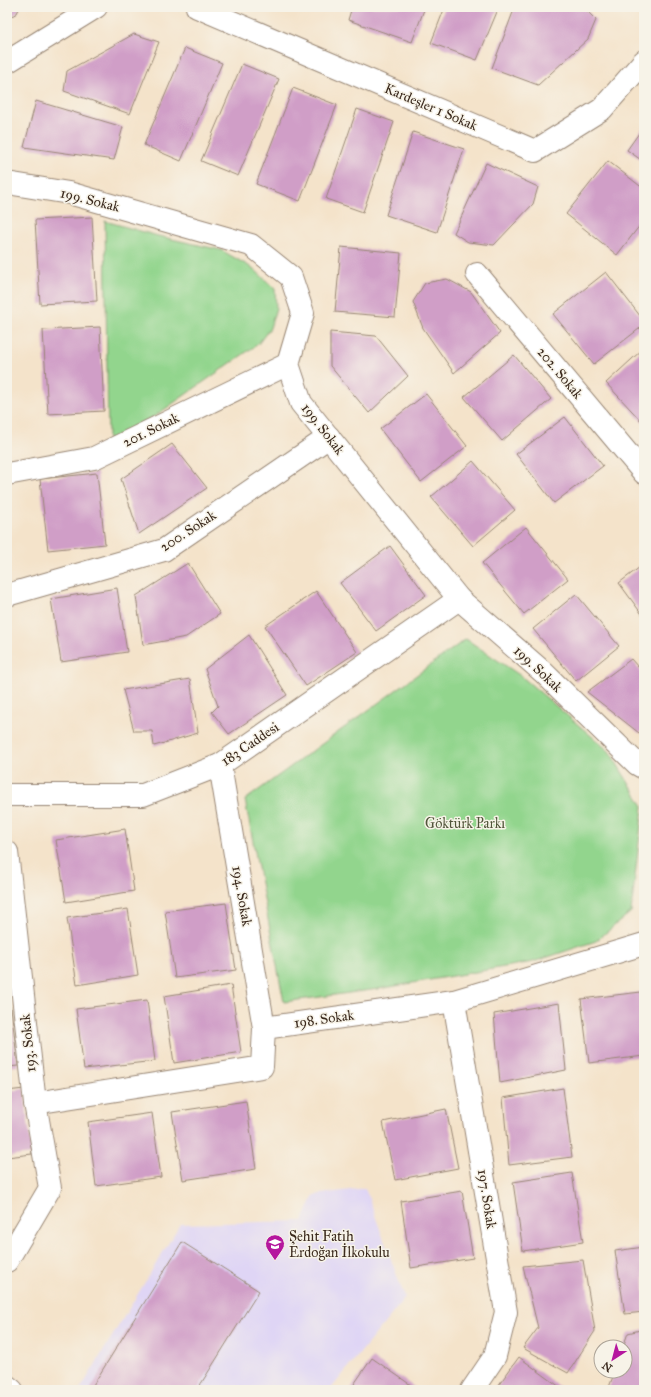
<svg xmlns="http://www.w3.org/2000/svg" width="651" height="1397" font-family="'IM FELL Great Primer',serif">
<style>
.built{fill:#dfd5f5}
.green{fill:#92d58d;stroke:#668056}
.building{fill:#d09ec7}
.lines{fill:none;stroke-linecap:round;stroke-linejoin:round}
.street-casing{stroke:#988674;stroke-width:24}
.secondary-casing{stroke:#988674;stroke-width:24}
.street{stroke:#fff;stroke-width:22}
.secondary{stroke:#fff;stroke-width:22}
.labels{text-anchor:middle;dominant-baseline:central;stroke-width:3;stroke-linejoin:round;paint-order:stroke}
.street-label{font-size:14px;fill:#3b2a1e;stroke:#f7f3e8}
.park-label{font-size:14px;fill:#51553a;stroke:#f7f3e8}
.poi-label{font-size:14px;fill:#3b2a1e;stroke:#f7f3e8;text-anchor:start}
</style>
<rect width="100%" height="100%" fill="#f7f3e8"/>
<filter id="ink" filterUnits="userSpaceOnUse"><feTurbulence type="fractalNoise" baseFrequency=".025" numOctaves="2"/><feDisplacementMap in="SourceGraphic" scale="8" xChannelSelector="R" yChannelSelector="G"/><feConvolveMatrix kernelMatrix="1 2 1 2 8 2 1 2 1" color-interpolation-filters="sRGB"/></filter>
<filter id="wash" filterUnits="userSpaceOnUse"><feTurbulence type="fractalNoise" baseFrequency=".012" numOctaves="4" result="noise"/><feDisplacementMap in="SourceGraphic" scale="16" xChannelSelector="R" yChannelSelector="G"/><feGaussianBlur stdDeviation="0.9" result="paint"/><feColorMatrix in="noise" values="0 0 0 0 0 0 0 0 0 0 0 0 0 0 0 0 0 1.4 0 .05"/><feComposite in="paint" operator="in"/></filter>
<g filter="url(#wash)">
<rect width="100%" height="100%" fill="#f4e3ca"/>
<path class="built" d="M365,1188L405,1298L330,1390H80L180,1224L303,1221L314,1195Z"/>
<g class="green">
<path d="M105,221L158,236L221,250L254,269L275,289L276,308L270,328L258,344L155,416L108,440Z"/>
<path d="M466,639L521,676L609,751L643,806L631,912L596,941L533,962L378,989L284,1002L245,800Z"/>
</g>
<g id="blocks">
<g class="building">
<path d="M7,7H20L17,13L7,19Z"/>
<path d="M352,7H425L412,42L348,20Z"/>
<path d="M445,7H499L477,60L431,43Z"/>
<path d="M515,7H583L596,20L588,39L538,85L492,68Z"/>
<path d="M134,34L159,42L130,114L64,91L67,71Z"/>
<path d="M185,48L222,63L181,161L144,145Z"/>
<path d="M242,64L279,79L238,176L201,161Z"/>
<path d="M293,88L337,105L300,201L256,184Z"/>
<path d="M36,101L123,127L114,160L24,147Z"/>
<path d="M357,109L394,122L363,212L326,199Z"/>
<path d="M644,126V162L627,150Z"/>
<path d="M413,132L464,149L437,232L386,215Z"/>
<path d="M608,161L644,189V220L617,255L566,214Z"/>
<path d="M486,163L538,187L533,204L494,245L468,242L454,233Z"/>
<path d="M92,217L97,301L40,304L35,220Z"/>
<path d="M341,247L401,253L395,317L335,312Z"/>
<path d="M606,272L644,321V325L594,364L553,314Z"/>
<path d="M447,279L471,292L500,333L454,373L423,328L413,302L425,283Z"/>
<path d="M100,327L104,411L48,414L43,330Z"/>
<path d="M330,332L376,336L408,376L369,413L330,366Z"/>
<path d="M644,348V424L606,383Z"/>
<path d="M514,355L551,399L502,441L464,397Z"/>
<path d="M426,394L467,446L421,482L380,429Z"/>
<path d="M565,417L603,466L554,503L516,454Z"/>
<path d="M172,444L207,488L139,534L121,479Z"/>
<path d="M473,461L515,510L473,546L431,497Z"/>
<path d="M97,473L105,544L48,550L40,479Z"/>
<path d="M526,527L568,579L524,614L482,563Z"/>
<path d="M390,546L426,595L376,631L340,583Z"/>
<path d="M188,563L220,614L186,637L143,645L136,596Z"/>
<path d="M644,564V617L619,583Z"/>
<path d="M117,588L127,652L61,662L51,599Z"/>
<path d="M316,591L357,652L306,686L265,626Z"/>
<path d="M576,594L619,646L576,681L533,629Z"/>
<path d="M249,635L287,695L229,734L212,712L218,706L205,669Z"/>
<path d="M631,659L644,674V731L639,733L587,692Z"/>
<path d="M190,679L198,733L154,746L152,731H134L123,690Z"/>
<path d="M125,829L134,891L66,902L56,840Z"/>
<path d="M226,903L236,970L175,978L165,911Z"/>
<path d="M128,909L138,975L77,985L67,918Z"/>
<path d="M7,960H8L10,983L7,984Z"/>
<path d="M231,985L241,1052L174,1063L164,996Z"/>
<path d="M641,992L644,1019V1056L589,1063L581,999Z"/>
<path d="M147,1000L155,1061L84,1069L76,1009Z"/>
<path d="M559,1003L566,1070L500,1083L494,1014Z"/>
<path d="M7,1008H11L18,1066L7,1067Z"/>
<path d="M563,1088L572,1157L509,1165L503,1098Z"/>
<path d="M24,1089L32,1154L7,1157V1091Z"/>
<path d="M246,1101L256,1169L183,1180L172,1112Z"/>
<path d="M446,1109L458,1168L395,1180L383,1122Z"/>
<path d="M152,1113L161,1177L96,1186L88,1122Z"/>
<path d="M572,1173L583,1242L523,1251L513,1182Z"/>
<path d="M462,1191L473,1258L411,1268L401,1201Z"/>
<path d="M182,1242L259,1291L197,1390H90Z"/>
<path d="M644,1247V1312L625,1314L615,1251Z"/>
<path d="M583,1260L595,1331L568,1373L523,1348L538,1328L523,1266Z"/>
<path d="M644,1329V1390H608L615,1371H625V1347H623L628,1333Z"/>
<path d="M519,1357L564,1390H495Z"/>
<path d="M372,1358L418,1390H350Z"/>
</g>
</g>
</g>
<g filter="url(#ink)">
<use href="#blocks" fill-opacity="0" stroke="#988674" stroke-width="1"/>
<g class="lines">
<g class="street-casing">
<g id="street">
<path d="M197,7L535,151L602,109L644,61"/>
<path d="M7,183L69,193L251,245L291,277L303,313L288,364L301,403L459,599L543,672L637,764L644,768"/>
<path d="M477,274L644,473"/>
<path d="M7,474L94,458L288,364"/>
<path d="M7,595L164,550L329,437"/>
<path d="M220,765L264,1028"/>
<path d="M7,795H143L220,765L459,599"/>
<path d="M7,852L35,1103L50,1188L7,1261"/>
<path d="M454,1001L506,1312L495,1356L472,1390"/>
<path d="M35,1103L262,1067L264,1028L454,1001L644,944"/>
<path d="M7,1386L12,1390"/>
</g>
</g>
<g class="secondary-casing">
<path id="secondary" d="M7,62L96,7"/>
</g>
<use href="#street" class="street"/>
<use href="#secondary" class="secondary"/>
</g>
</g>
<defs>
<g id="school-pin" transform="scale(1)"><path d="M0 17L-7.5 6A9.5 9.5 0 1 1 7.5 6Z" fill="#b5179e" stroke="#f7f3e8"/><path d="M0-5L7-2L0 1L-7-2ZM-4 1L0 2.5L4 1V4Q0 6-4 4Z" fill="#fff"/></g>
</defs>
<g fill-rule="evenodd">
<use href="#school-pin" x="275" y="1244"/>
</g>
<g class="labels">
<g class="street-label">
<text transform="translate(431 107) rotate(23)">Kardeşler 1 Sokak</text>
<text transform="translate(90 200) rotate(14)">199. Sokak</text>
<text transform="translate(560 373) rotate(50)">202. Sokak</text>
<text transform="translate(323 429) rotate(52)">199. Sokak</text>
<text transform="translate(151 430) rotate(-26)">201. Sokak</text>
<text transform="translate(188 531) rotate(-33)">200. Sokak</text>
<text transform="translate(538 669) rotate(43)">199. Sokak</text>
<text transform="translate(250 744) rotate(-34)">183 Caddesi</text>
<text transform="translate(242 896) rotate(80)">194. Sokak</text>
<text transform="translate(324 1019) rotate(-8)">198. Sokak</text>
<text transform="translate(28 1043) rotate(-96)">193. Sokak</text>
<text transform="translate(487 1199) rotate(81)">197. Sokak</text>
</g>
<g class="park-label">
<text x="465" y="823">Göktürk Parkı</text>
</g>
<g class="poi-label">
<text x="289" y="1236">Şehit Fatih<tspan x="289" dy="16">Erdoğan İlkokulu</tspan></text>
</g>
</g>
<rect width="651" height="1397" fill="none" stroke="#f7f3e8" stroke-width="24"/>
<g transform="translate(613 1359) rotate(216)"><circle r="19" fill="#f7f3e8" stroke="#aca397"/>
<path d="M0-3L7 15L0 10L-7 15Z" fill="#b5179e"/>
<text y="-6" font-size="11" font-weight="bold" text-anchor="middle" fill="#3b2a1e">N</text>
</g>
</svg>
